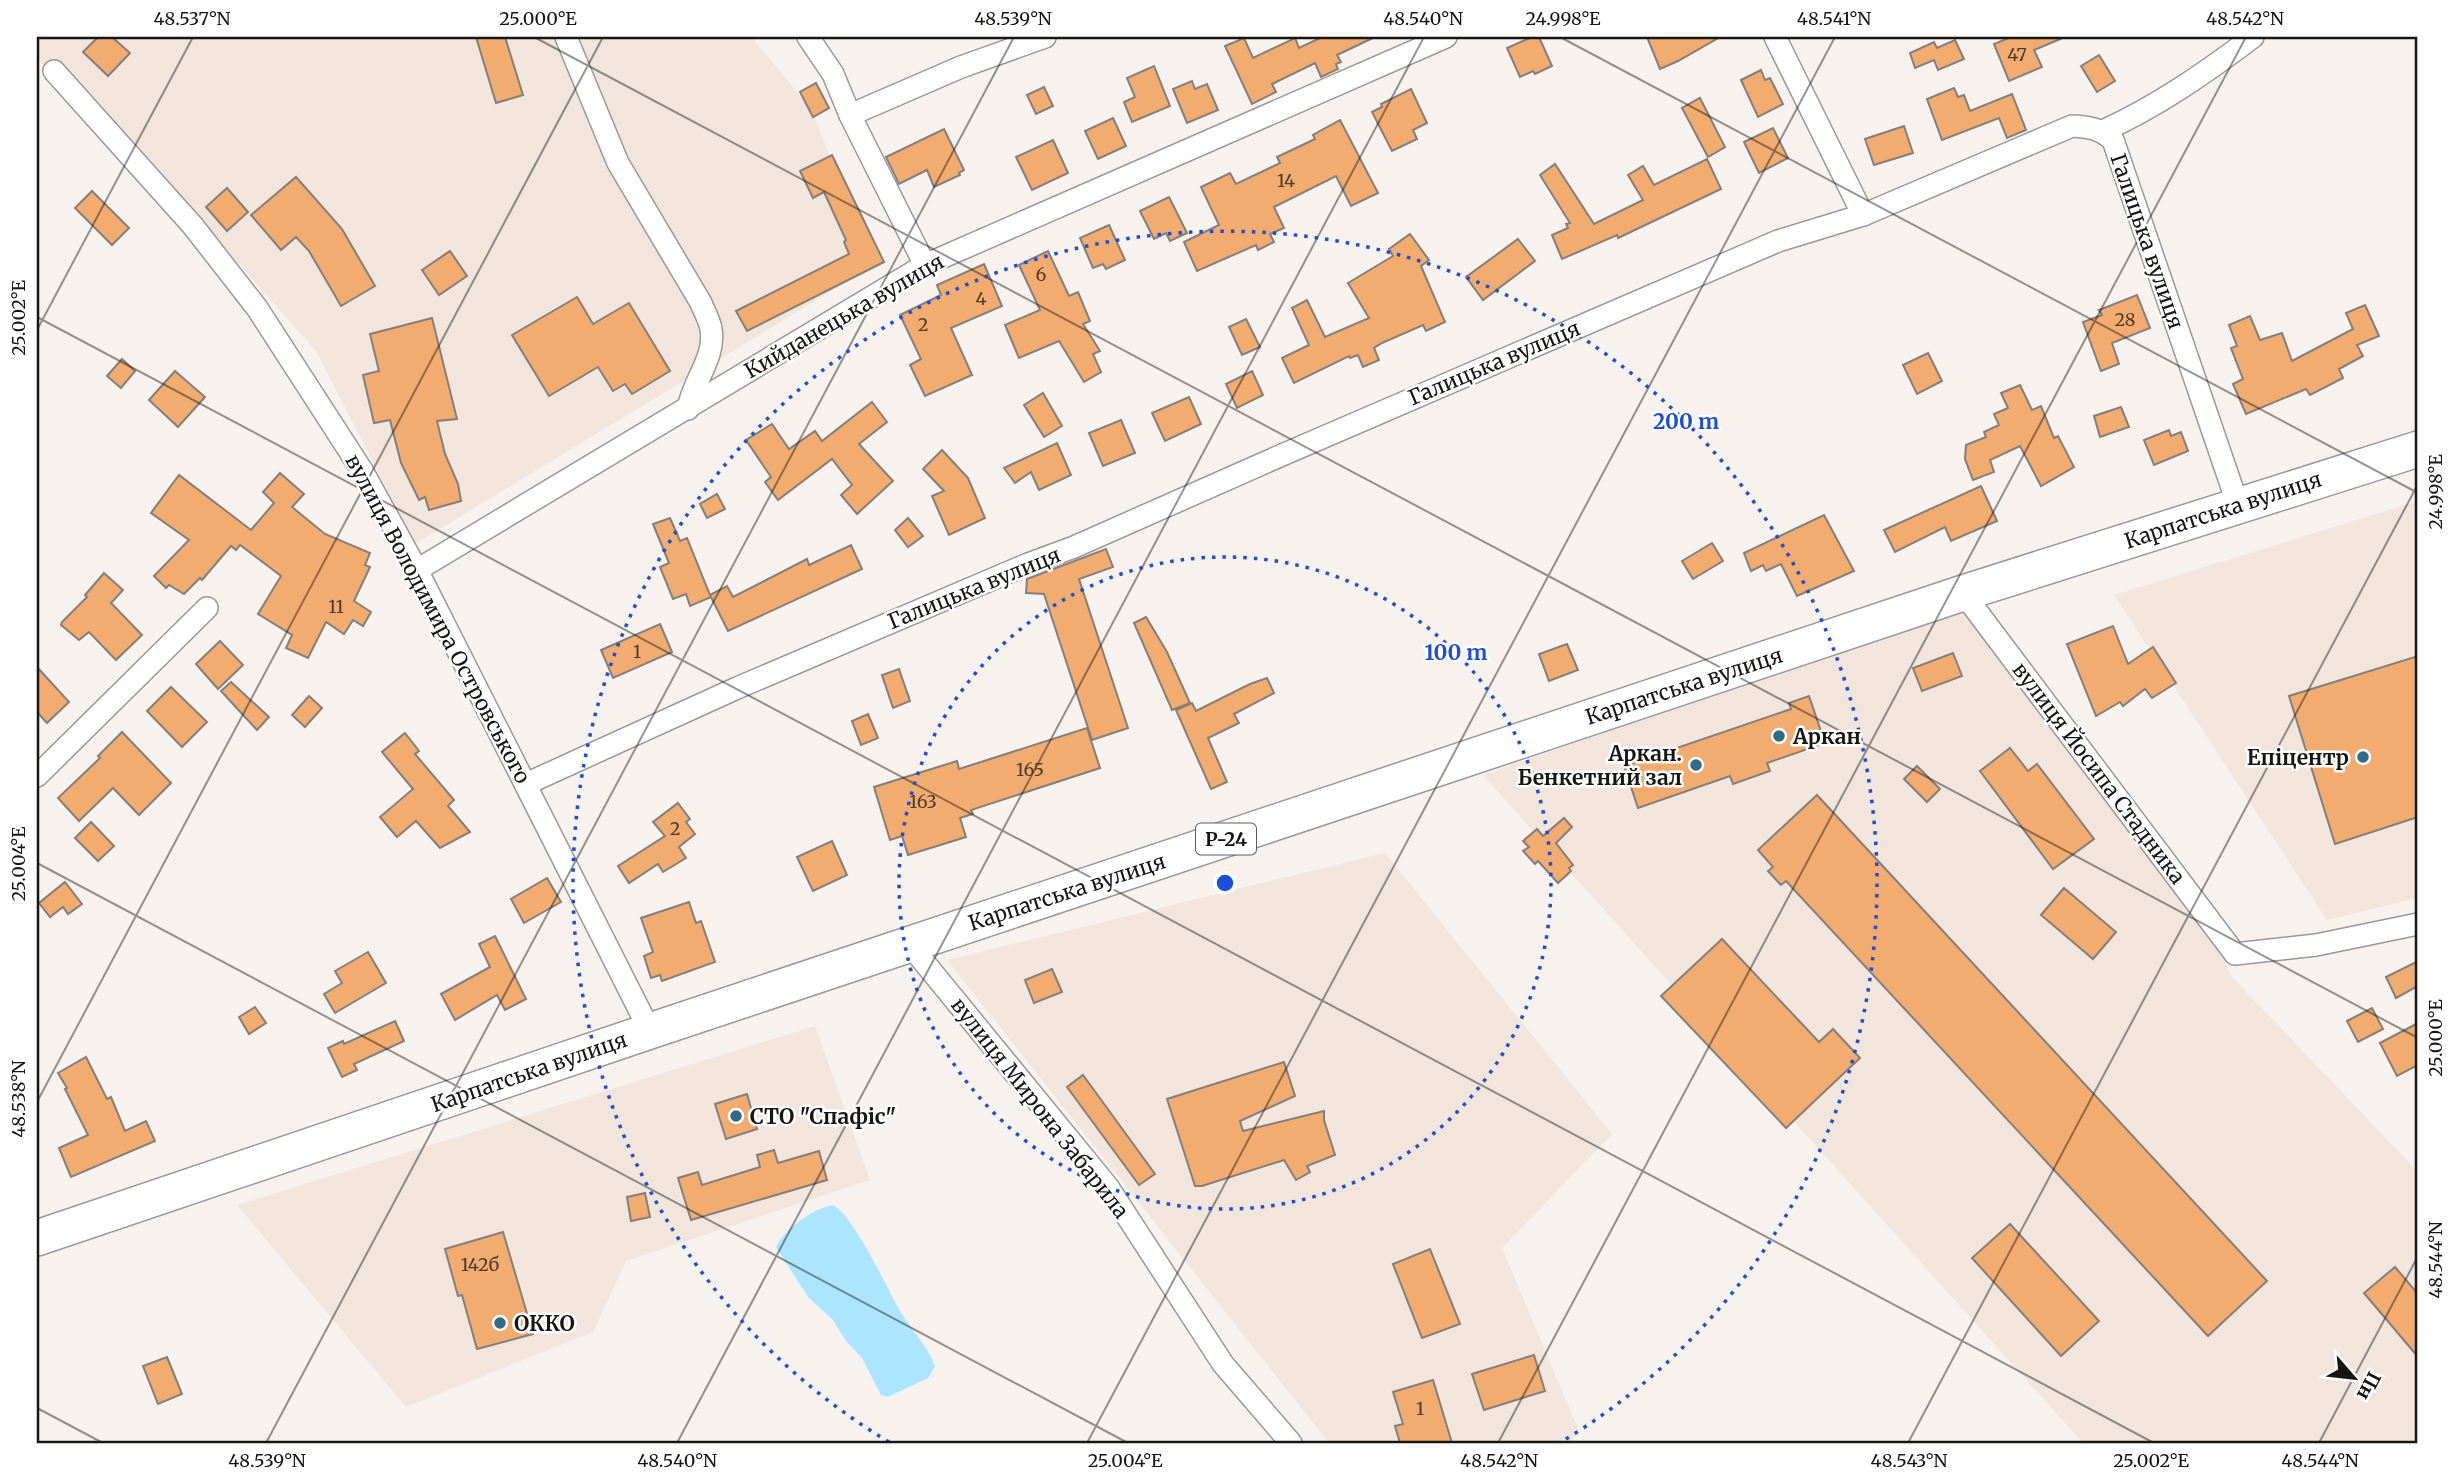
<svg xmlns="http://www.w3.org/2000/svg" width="2455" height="1480" font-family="Merriweather,serif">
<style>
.built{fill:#f1e5dc}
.water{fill:#ace5ff}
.building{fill:#f2ac6f;stroke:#837f7c;stroke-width:2}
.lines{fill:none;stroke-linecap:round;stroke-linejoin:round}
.street-casing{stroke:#9c9894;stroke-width:24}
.primary-casing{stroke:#9c9894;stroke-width:38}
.street{stroke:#fff;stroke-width:21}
.primary{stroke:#fff;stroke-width:35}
.ticks{fill:none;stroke:#171614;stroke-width:2;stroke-opacity:0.45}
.ring{fill:none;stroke:#1d4ed8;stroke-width:3.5;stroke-dasharray:3.5 7}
.poi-dot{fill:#316a83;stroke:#fff;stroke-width:2.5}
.labels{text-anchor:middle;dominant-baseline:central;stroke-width:5;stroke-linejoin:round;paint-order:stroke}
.number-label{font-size:18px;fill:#4e3c2b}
.shield{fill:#fff;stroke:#5d5c5a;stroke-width:2}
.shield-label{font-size:19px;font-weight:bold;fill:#171614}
.street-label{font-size:21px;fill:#171614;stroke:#fff}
.poi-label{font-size:21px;font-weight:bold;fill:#171614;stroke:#fff;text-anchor:start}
.centre{fill:#1d4ed8;stroke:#fff;stroke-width:3.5}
.ring-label{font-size:21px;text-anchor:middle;font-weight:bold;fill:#1d4ed8;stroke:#fff;stroke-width:5;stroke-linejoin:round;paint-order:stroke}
.neatline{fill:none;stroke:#171614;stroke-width:2.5}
.ticks-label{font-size:18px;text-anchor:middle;fill:#171614}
</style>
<rect width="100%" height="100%" fill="#f7f2ee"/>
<g class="built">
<path d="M37,37H752L813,112L871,267L415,544L316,351L123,133L37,60Z"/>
<path d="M2418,501V898L2327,920L2114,595Z"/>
<path d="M1972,610L2203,917L2232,977L2418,1172V1443H2083L1483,775L1831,655Z"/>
<path d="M1385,853L1612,1134L1502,1248L1579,1431L1569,1443H1329L947,960Z"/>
<path d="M815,1026L870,1180L626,1261L593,1332L406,1407L237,1205Z"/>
</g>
<path class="water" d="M833,1205C855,1217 886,1287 900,1311C910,1328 929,1348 935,1366L928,1378L888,1397L881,1395L862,1358L846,1341L833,1320L808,1297L776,1247C784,1229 814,1208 833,1205Z"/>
<g class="building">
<path d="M98,37H112L130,53L108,76L83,52Z"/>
<path d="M476,37H505L523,95L496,103Z"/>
<path d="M1322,37H1375L1337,55L1341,62L1336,64L1338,69L1321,77L1315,63L1272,84L1276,92L1252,104L1225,46L1244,38L1253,58L1295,38L1299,48Z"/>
<path d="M1532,37H1539L1552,66L1535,74L1533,71L1520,77L1507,48Z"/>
<path d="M1647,37H1720L1678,61L1660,69Z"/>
<path d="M2011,37H2065L2034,50L2042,67L2009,81L1994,44Z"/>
<path d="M1955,40L1964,59L1938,70L1934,60L1915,68L1910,53L1934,42L1937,48Z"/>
<path d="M2099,55L2115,81L2097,92L2081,66Z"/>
<path d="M1154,66L1170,106L1132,122L1124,102L1135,97L1127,78Z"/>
<path d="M1761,70L1765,80L1770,78L1783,104L1758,117L1741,80Z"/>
<path d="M1192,81L1195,89L1207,84L1218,110L1187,123L1173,89Z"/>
<path d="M816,83L829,108L813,117L800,92Z"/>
<path d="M1044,87L1053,106L1036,114L1027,95Z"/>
<path d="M1954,88L1958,97L1964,95L1970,111L2012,94L2026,130L2007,138L1999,118L1942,140L1927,99Z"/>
<path d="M1411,89L1427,123L1413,130L1417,139L1392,151L1372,112L1382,107L1381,104Z"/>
<path d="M1700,98L1725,147L1708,157L1682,108Z"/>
<path d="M1113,118L1126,146L1098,159L1085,131Z"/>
<path d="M1340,120L1378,193L1351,206L1336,176L1274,207L1284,228L1270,234L1274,242L1258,250L1256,245L1197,271L1184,242L1219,225L1201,187L1230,173L1236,184L1280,163L1277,157L1315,139L1313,135Z"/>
<path d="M1904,126L1913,153L1874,165L1865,139Z"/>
<path d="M1773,128L1788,158L1759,173L1744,142Z"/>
<path d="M944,129L964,170L959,173L960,175L934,187L927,170L899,184L886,157Z"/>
<path d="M1053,140L1068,173L1032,190L1016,157Z"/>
<path d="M832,155L884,262L747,331L736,311L849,254L844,242L846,240L824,192L813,198L800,171Z"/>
<path d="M1707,159L1721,189L1618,238L1617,235L1562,259L1552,235L1568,228L1566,224L1570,223L1540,175L1555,164L1594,224L1643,200L1628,175L1643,166L1654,185Z"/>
<path d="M296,177L342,229L375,286L341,306L309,251L296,237L281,250L251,215Z"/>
<path d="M227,188L248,212L227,231L206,207Z"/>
<path d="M92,191L129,228L112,245L75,208Z"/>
<path d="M1169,197L1187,233L1170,241L1166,233L1154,239L1140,211Z"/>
<path d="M1109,225L1125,260L1106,269L1103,264L1093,268L1080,238Z"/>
<path d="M1410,234L1429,260L1421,266L1445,322L1426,331L1423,325L1382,343L1374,348L1379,360L1363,367L1358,355L1350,358L1349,356L1294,383L1282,358L1309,345L1292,308L1307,300L1325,337L1369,318L1348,283L1393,256L1389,249Z"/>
<path d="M1518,239L1535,261L1483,300L1466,277Z"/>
<path d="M450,251L467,276L439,295L422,270Z"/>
<path d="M1048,251L1069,296L1078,292L1090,321L1083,324L1100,351L1093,354L1101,372L1084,382L1059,341L1019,358L1005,325L1040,310L1019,265Z"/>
<path d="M984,264L1002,306L951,328L972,375L925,396L910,365L921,359L900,315L941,295L937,285Z"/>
<path d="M2137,295L2150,328L2112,343L2119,364L2101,371L2083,322L2102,315L2099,310Z"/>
<path d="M577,297L593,324L629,303L670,371L632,394L625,384L613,391L598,367L549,396L512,335Z"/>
<path d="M2365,305L2379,336L2357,345L2363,356L2339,369L2343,378L2310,395L2306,389L2246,414L2233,384L2243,379L2231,348L2237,346L2229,325L2250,316L2260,340L2282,333L2292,361L2353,329L2346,313Z"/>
<path d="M432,318L457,419L437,421L445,454L458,484L461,501L429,510L425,497L419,500L401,463L390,420L374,423L363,375L379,371L370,334Z"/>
<path d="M1246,319L1260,347L1242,355L1229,327Z"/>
<path d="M1928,353L1942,381L1917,394L1903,365Z"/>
<path d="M122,359L135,371L121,388L107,376Z"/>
<path d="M175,371L205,397L178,427L149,400Z"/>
<path d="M1252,371L1263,395L1237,408L1226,384Z"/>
<path d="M2020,385L2032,410L2041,406L2054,438L2058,436L2074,467L2041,486L2020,446L1990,460L1994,472L1973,480L1965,459L1966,445L1986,437L1984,432L1999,425L1994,414L2008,408L2001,393Z"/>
<path d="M1043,393L1062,426L1044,437L1024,405Z"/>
<path d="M1189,397L1201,424L1165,441L1152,413Z"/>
<path d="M872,402L887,422L859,444L893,481L857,514L841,495L852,485L832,459L778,500L765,482L771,477L746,440L772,424L789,449L815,431L822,441Z"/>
<path d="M2121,407L2129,427L2100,437L2094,416Z"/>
<path d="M1121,420L1135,453L1103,466L1089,433Z"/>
<path d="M2169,430L2171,436L2181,432L2188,451L2154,465L2144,440Z"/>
<path d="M1057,443L1071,475L1039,490L1031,472L1015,483L1004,468Z"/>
<path d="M942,450L968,478L985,518L949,535L932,496L944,491L923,469Z"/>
<path d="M280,473L304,494L292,507L325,534L370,553L365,565L370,567L354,601L371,612L363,626L353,620L344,634L326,622L308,658L286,648L292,635L258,614L281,576L240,545L236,550L231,546L202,580L200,578L184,594L169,585L166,588L154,576L189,540L151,513L179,475L251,530L274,503L263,492Z"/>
<path d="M1981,486L1997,521L1951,541L1945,527L1895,552L1884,530Z"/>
<path d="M717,494L725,509L707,518L700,504Z"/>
<path d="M1824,515L1854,571L1797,596L1781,564L1766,571L1763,565L1751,571L1744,553Z"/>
<path d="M670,518L680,541L687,538L710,595L727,586L733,597L807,559L809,565L851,545L862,569L728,631L711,597L690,606L686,594L673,599L660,567L669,563L653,524Z"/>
<path d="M908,518L923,536L908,547L895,530Z"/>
<path d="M1712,543L1723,561L1693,579L1682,561Z"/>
<path d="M1106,549L1113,567L1079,579L1128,728L1092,740L1044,594L1026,593L1027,579Z"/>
<path d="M104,573L123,590L111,603L142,635L116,660L89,632L79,640L61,625L62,622L87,597L85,595Z"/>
<path d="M1146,617L1167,652L1190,703L1172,710L1134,623Z"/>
<path d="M660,624L672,652L613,678L601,650Z"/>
<path d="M2113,626L2128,664L2153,647L2176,683L2152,698L2145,689L2123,706L2120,702L2096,716L2067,644Z"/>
<path d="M220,641L243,665L218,689L196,664Z"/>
<path d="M1567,644L1578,670L1549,681L1539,654Z"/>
<path d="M1953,653L1962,676L1922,691L1913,668Z"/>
<path d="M2418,656V817L2335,844L2289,696Z"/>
<path d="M37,667L69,702L47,723L37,712Z"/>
<path d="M899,669L910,701L893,708L882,675Z"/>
<path d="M1267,678L1274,693L1234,714L1239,723L1208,738L1227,782L1211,789L1176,710L1192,703L1196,711L1250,684Z"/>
<path d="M231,682L269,717L257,730L221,691Z"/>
<path d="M171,687L207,722L182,747L147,711Z"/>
<path d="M309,696L322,708L305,727L292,715Z"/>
<path d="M1809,696L1825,743L1767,763L1770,771L1733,784L1730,776L1638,808L1624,766L1791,709L1789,703Z"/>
<path d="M868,714L878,738L861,745L852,721Z"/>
<path d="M1087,728L1100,768L971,810L973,814L960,818L966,837L908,855L902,836L890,840L874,787L957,761L959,769Z"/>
<path d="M122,732L171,783L139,815L113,788L79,821L58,798L100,758L98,756Z"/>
<path d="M405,733L419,751L415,754L454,800L448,806L470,832L440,848L416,821L397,837L380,817L413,789L382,752Z"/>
<path d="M2010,748L2028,771L2037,764L2094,839L2053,869L1980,771Z"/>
<path d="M1917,766L1940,789L1927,802L1904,779Z"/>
<path d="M1817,795L2267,1281L2208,1336L1786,881L1781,885L1768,871L1773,867L1758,850Z"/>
<path d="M678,803L690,819L686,822L695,834L679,847L686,858L663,872L658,864L629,883L618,866L665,836L653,822Z"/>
<path d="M1564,818L1572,827L1556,843L1573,865L1569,868L1571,871L1558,883L1538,861L1535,864L1523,851L1529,847L1523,841L1537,829L1543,836Z"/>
<path d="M91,822L114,846L98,861L75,838Z"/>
<path d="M832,841L847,875L813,891L797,857Z"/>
<path d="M547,878L561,902L524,923L511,899Z"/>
<path d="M65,882L82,904L68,914L63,907L50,917L39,903Z"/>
<path d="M2064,888L2116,932L2093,959L2041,915Z"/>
<path d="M689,902L696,923L701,921L715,962L662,981L660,975L651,978L644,956L653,952L641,918Z"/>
<path d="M495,936L526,999L505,1010L497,995L455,1020L441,994L490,967L479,944Z"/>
<path d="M1722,939L1819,1042L1833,1029L1860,1058L1786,1128L1661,996Z"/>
<path d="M368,952L386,983L335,1013L324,994L342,983L335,971Z"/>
<path d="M2418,961V986L2396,998L2386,977Z"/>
<path d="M1052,969L1062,992L1034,1003L1025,980Z"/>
<path d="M255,1007L266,1023L249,1034L239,1017Z"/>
<path d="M2372,1008L2383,1029L2358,1042L2347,1021Z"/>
<path d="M395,1021L404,1041L354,1064L357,1070L342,1077L328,1048L343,1041L344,1044Z"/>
<path d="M2418,1023V1065L2397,1076L2380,1043Z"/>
<path d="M86,1057L107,1099L111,1097L125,1131L146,1121L155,1141L71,1177L59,1148L88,1135L65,1089L67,1088L58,1073Z"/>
<path d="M1284,1062L1295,1096L1240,1121L1243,1131L1324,1111V1120L1335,1155L1307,1166L1310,1172L1296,1180L1284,1160L1202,1186H1195L1167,1099Z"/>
<path d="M1083,1075L1155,1174L1139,1185L1067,1087Z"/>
<path d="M747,1094L757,1129L726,1139L715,1104Z"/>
<path d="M774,1150L778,1163L819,1151L827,1180L691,1220L678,1178L698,1172L702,1185L760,1167L757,1155Z"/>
<path d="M645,1193L650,1217L631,1221L627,1197Z"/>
<path d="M2010,1224L2099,1321L2061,1356L1972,1258Z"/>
<path d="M503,1232L533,1334L477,1349L462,1295L458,1296L445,1249Z"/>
<path d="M1430,1249L1460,1324L1422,1338L1393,1264Z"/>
<path d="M2395,1267L2418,1294V1357L2364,1293Z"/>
<path d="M1534,1355L1545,1391L1484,1410L1472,1374Z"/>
<path d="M167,1357L182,1394L158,1404L143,1366Z"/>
<path d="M1433,1380L1452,1443H1400L1395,1426L1403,1424L1393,1392Z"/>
</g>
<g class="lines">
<g class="street-casing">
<g id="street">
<path d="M566,37L618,163L701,303C704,311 710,321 711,329C716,358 692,382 688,409"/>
<path d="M808,37L833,74L850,115L925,265"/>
<path d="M1775,37L1863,215"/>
<path d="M54,71L193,226L257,308L363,472L417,570L650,1031"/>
<path d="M850,115L961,67L1045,37"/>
<path d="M2103,131C2158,106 2205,73 2253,37"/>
<path d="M417,570L925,265L1446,37"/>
<path d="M1963,593L2235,954L2316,945L2418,924"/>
<path d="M37,776L207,608"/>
<path d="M526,784L737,688L1028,564L1074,547L1273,459L1778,241L1863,215L2072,126C2089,127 2099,128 2113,140L2238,505"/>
<path d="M910,945L1108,1187L1223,1364L1291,1443"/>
</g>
</g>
<g class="primary-casing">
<path id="primary" d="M37,1238L650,1031L1963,593L2418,449"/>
</g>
<use href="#street" class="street"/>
<use href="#primary" class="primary"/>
</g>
<path class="ticks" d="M534,37L2418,1038M1560,37L2418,493M37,317L2154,1443M37,330L193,37M37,863L1128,1443M37,1102L603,37M37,1408L103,1443M266,1443L1014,37M677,1443L1424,37M1087,1443L1835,37M1498,1443L2246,37M1908,1443L2418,484M2319,1443L2418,1256"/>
<g class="ring">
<circle cx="1225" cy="883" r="326"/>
<path d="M889 1442A652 652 0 1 1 1561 1442"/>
</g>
<g class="poi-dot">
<circle cx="1779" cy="736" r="7"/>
<circle cx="2363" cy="757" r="7"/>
<circle cx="1696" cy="765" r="7"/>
<circle cx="736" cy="1116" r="7"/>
<circle cx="500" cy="1323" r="7"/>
</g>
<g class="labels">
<g class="number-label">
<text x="2017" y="54">47</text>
<text x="1286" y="180">14</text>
<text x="1041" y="274">6</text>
<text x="981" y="298">4</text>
<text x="2125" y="319">28</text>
<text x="923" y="324">2</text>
<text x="336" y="606">11</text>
<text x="637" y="651">1</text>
<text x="1030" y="769">165</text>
<text x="923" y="801">163</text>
<text x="675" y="828">2</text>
<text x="480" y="1264">142б</text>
<text x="1420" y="1408">1</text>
</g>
<rect class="shield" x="1196" y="823.5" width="60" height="31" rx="5"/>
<g class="shield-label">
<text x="1226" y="839">Р-24</text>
</g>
<g class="street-label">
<text transform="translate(2147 241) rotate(71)">Галицька вулиця</text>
<text transform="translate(844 316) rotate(-30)">Кийданецька вулиця</text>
<text transform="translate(1494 363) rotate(-23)">Галицька вулиця</text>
<text transform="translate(2223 510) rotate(-18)">Карпатська вулиця</text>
<text transform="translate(974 588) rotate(-22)">Галицька вулиця</text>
<text transform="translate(438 619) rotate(62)">вулиця Володимира Островського</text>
<text transform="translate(1684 686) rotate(-18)">Карпатська вулиця</text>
<text transform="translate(2099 773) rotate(53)">вулиця Йосипа Стадника</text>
<text transform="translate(1067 892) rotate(-18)">Карпатська вулиця</text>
<text transform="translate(529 1072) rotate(-19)">Карпатська вулиця</text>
<text transform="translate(1040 1108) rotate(52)">вулиця Мирона Забарила</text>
</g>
<g class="poi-label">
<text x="1793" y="736">Аркан</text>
<text x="1682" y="753" text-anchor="end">Аркан.<tspan x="1682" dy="24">Бенкетний зал</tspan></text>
<text x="2349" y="757" text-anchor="end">Епіцентр</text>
<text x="750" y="1116">СТО "Спафіс"</text>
<text x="514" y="1323">ОККО</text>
</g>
</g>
<circle cx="1225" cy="883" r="10" class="centre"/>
<g class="ring-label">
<text x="1686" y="429">200 m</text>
<text x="1456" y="660">100 m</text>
</g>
<rect width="2455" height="1480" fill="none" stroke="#ffffff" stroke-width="77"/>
<g transform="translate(2354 1378) rotate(118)" stroke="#ffffff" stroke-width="5" paint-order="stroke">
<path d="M0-5L12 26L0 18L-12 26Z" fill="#171614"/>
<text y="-10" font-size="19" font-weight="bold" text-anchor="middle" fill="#171614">Пн</text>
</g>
<rect x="38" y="38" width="2378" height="1404" class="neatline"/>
<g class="ticks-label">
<text x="192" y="25">48.537°N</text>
<text x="538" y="25">25.000°E</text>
<text x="1013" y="25">48.539°N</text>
<text x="1423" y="25">48.540°N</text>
<text x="1563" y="25">24.998°E</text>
<text x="1834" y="25">48.541°N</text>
<text x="2245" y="25">48.542°N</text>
<text transform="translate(19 318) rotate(-90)" y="6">25.002°E</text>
<text transform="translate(2436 492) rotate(-90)" y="6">24.998°E</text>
<text transform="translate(19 864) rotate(-90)" y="6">25.004°E</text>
<text transform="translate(2436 1038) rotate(-90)" y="6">25.000°E</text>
<text transform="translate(19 1099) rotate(-90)" y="6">48.538°N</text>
<text transform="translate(2436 1260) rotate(-90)" y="6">48.544°N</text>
<text x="267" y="1467">48.539°N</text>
<text x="677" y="1467">48.540°N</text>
<text x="1125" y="1467">25.004°E</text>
<text x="1499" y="1467">48.542°N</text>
<text x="1909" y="1467">48.543°N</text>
<text x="2151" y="1467">25.002°E</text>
<text x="2320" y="1467">48.544°N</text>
</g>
</svg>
